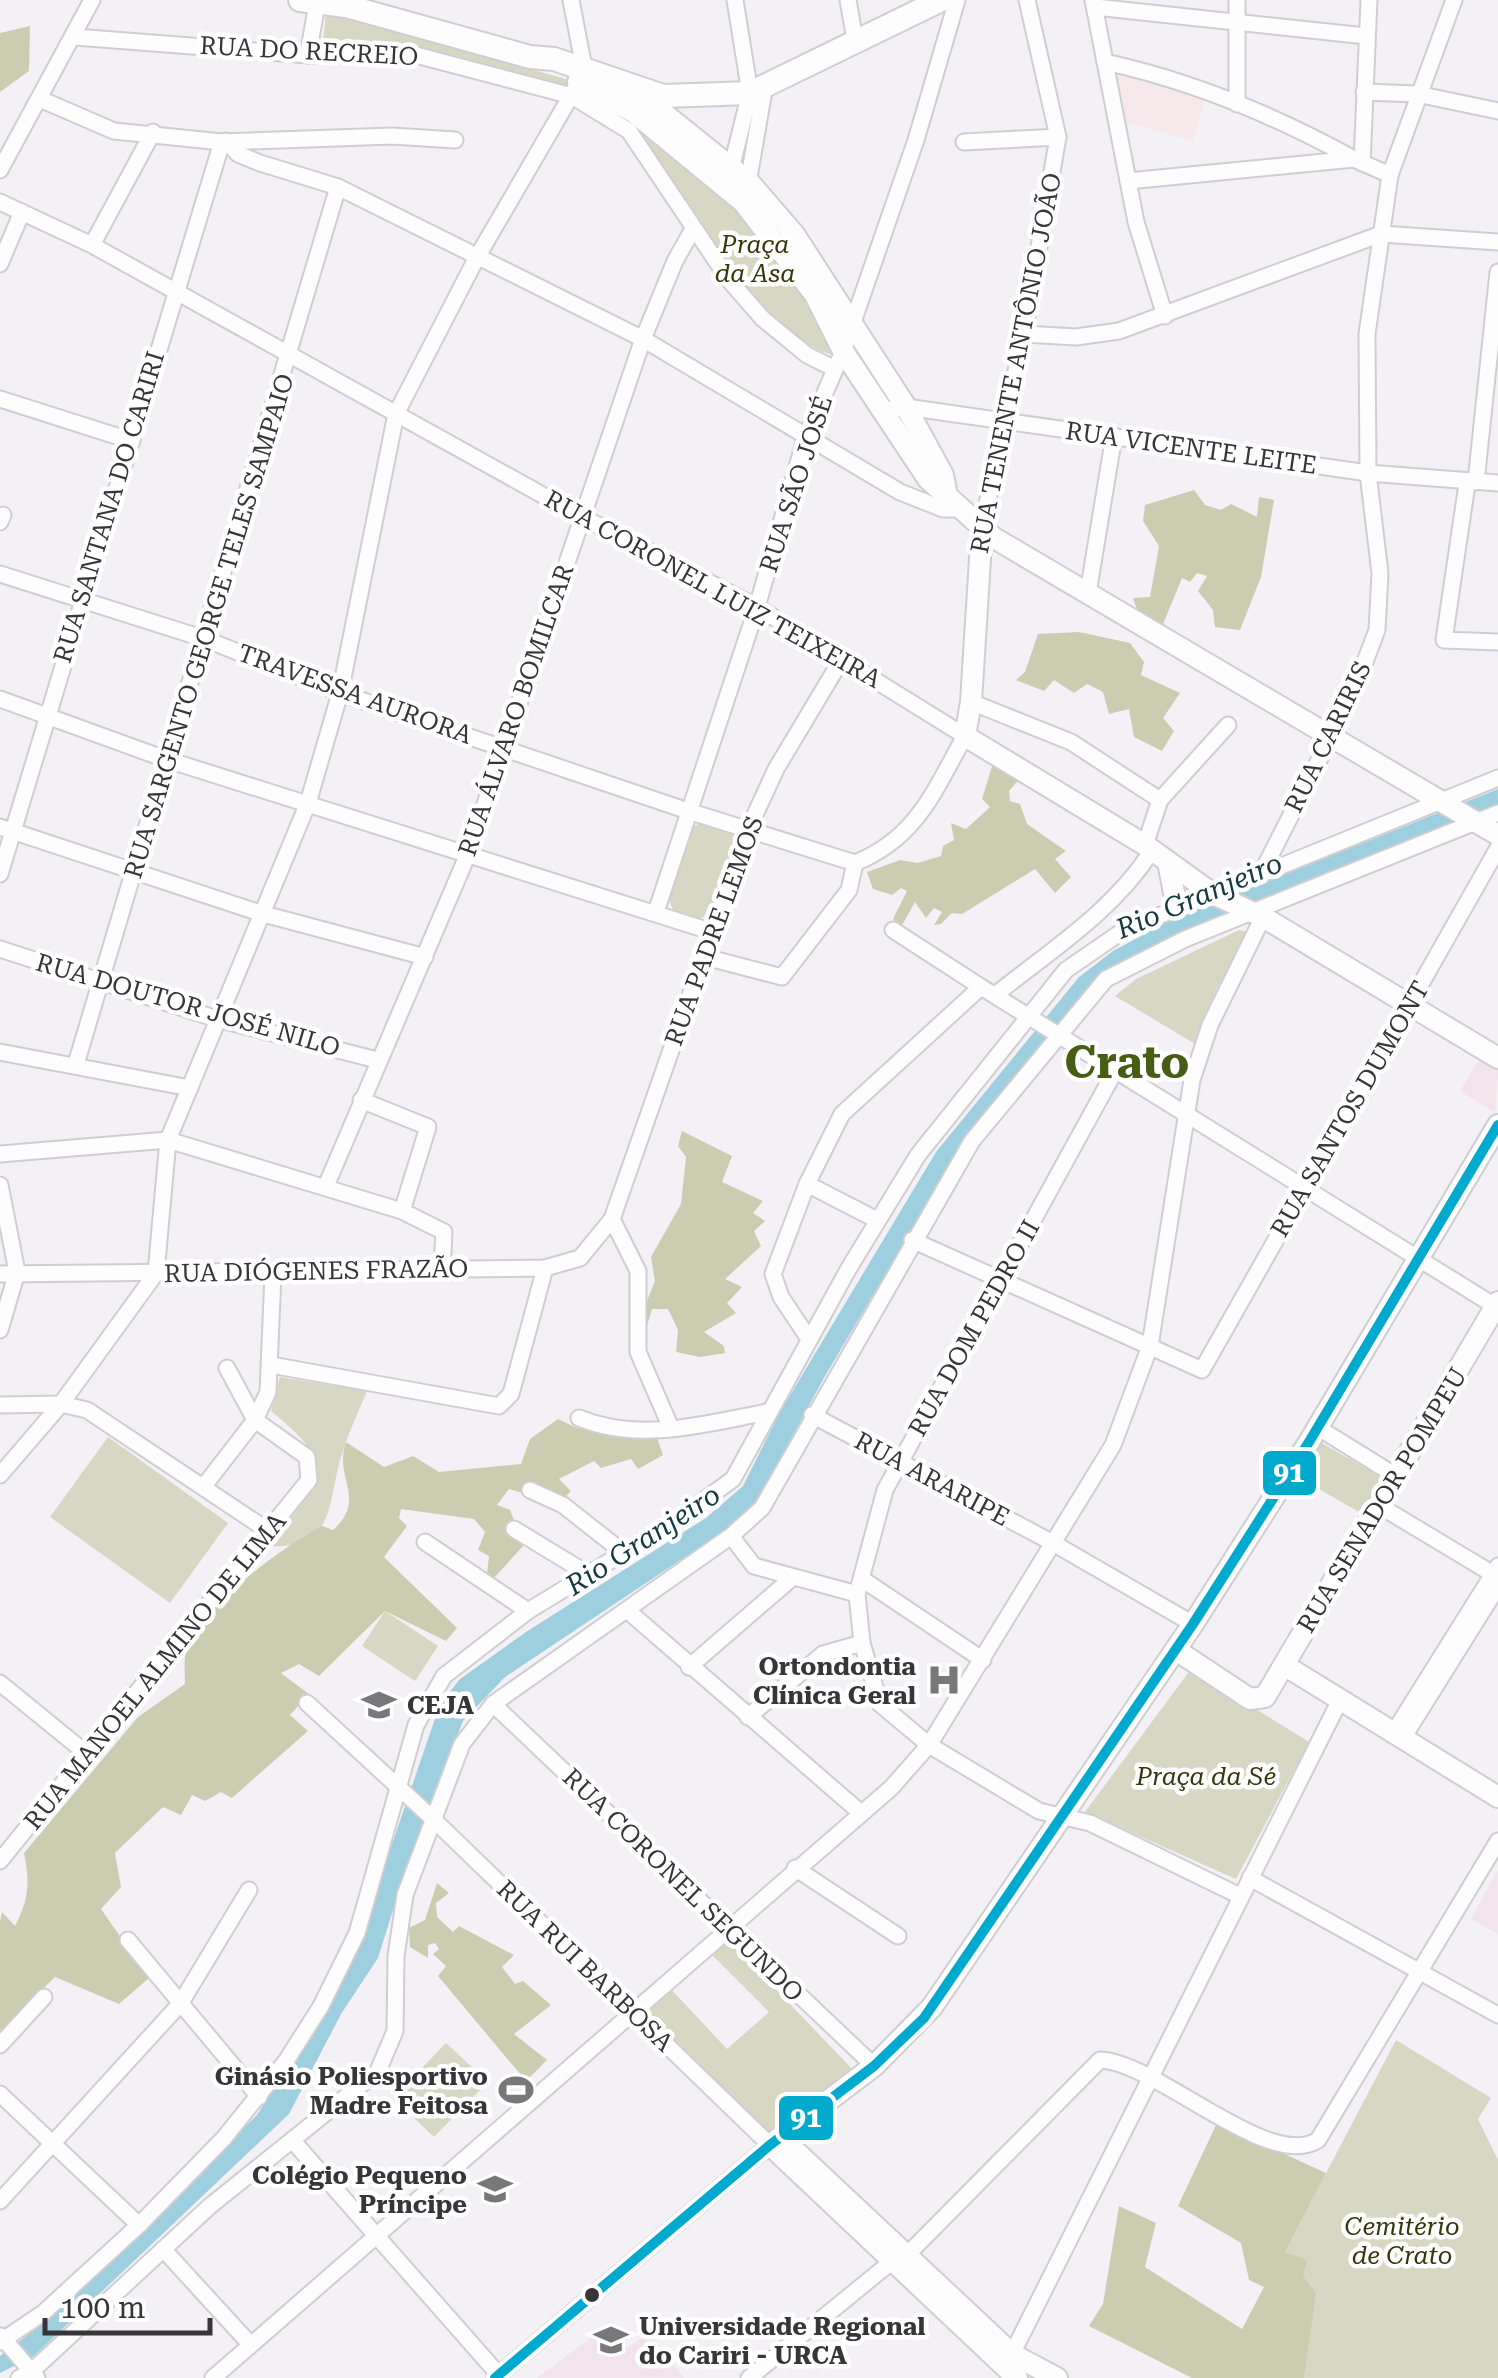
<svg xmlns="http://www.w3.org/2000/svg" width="1498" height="2378" font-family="'Roboto Serif',serif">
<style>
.industrial{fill:#f7e8ec}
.education{fill:#f2e4ea}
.green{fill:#d6d8c4}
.forest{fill:#cbcdb1}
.water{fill:#9ecfde}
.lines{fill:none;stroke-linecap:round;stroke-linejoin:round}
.minor-casing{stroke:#d0ced2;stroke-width:19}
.major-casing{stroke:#d0ced2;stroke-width:24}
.highway-casing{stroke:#d0ced2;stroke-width:26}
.minor{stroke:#fdfdfe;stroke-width:15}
.major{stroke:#fdfdfe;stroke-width:20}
.highway{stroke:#fdfdfe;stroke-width:22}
.bus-1-casing{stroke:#fff;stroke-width:18}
.bus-1{stroke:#00a9ce;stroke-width:10}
.bus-dot{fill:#363538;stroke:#fff;stroke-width:4}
.labels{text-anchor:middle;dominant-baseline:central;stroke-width:9;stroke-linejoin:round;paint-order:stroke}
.street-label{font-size:25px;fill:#363538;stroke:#fff}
.park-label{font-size:25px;font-style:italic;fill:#34370a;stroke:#fff}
.poi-label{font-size:25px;font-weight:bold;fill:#363538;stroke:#fff;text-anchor:end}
.water-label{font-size:28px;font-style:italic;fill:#163841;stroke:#fff}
.town-label{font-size:45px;font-weight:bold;fill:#475d14;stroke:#fff}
.line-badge{stroke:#fff;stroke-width:4}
.badge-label{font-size:28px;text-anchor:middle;font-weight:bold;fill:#fff}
</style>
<rect width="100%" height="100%" fill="#f3f1f6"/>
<path class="industrial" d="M1114,70L1205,99L1193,141L1127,123Z"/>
<g class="education">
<path d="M1480,1058L1498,1069L1495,1113L1460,1091Z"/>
<path d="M1498,1870V1934L1471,1919Z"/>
<path d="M600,2331L619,2352L649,2334L684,2378H537Z"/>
</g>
<g class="green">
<path d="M326,11L569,80L565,86L457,56L323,42Z"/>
<path d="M591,92L731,192L837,340L833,355C768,336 723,254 685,204C656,165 622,129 591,92Z"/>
<path d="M702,823L734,834L737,842L710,914L699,919L673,910L669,900L694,826Z"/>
<path d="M1239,930L1251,932L1217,988L1195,1044L1115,996L1136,979Z"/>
<path d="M280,1377L367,1391C358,1413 348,1434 341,1457C327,1504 336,1550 268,1546C319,1480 346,1472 271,1411Z"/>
<path d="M108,1437L228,1523L170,1603L50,1517Z"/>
<path d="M1318,1441L1387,1480L1366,1516L1298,1477Z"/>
<path d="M385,1611L438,1646L415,1681L362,1646Z"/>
<path d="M1191,1669L1309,1742L1236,1879L1085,1812Z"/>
<path d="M727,1938L854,2071L771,2140L640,2014L669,1987L727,2049L769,2012L710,1953Z"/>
<path d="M1396,2040L1491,2098L1478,2119L1498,2160V2378H1304L1306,2350L1284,2253Z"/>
<path d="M446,2043L488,2082L434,2137L393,2098Z"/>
</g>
<g class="forest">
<path d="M30,26L29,71L0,92V33Z"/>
<path d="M1194,490L1205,505L1221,510L1231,504L1257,517L1259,497L1274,500L1261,577L1240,630L1215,627L1213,610L1198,591L1207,576L1197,573L1190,582L1182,578L1161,629L1138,613L1133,598L1150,597L1159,546L1143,521L1145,505Z"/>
<path d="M1079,632L1130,643L1144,662L1141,675L1180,693L1163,718L1174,731L1162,751L1134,737L1129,709L1109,714L1103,692L1087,684L1074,693L1054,680L1044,691L1016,680L1025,672L1038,634Z"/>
<path d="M994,760L1021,777L1009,791L1010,801L1020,804L1027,824L1066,851L1055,859L1071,877L1055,893L1035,869L962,914L952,913L941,924L934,925L942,912L934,908L926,918L915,902L901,927L893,919L907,891L901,888L892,895L873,889L867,872L900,860L918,863L941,856L943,846L954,840L951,823L966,829L990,807L982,799Z"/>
<path d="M682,1131L732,1156L722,1182L763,1201L753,1213L765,1221L754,1231L761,1246L725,1279L742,1287L727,1303L736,1313L704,1332L724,1346L725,1353L700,1357L676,1352L678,1330L668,1309H652L645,1332L638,1323L655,1281L651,1257L681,1204L686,1157L678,1146Z"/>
<path d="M558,1419L577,1428L656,1435L663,1455L638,1469L631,1459L601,1468L594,1461L559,1479L571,1491L558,1504L509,1489L497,1505L510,1510L524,1545L494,1578L487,1574L489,1556L478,1550L485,1532L474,1519L401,1509L399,1518L407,1526L384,1557L457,1628L446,1641L385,1611L319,1676L299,1664L281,1673L309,1694L290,1715L308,1731L232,1798L221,1792L205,1801L192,1795L181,1815L163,1807L115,1853L121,1887L101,1909L149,1978L119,2004L55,1977L0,2031V1922L2,1912L15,1926C29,1899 30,1883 24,1853L138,1717L185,1684C185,1672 183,1655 188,1645C212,1599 278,1550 322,1526L333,1530C368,1498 333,1478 346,1442L384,1467L413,1456L439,1472L521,1464L530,1439Z"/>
<path d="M437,1883L449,1893L436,1903L437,1917L453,1932L459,1926L514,1955L502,1967L515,1984L523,1981L551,2005L514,2034L547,2060L526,2081L438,1976L446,1966L433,1954L439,1949L435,1943L428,1945V1958L410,1947L409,1928L425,1920Z"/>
<path d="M1217,2123L1326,2173L1285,2252L1307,2260L1303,2276L1316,2293L1304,2378H1192L1089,2326L1103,2304L1119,2206L1156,2223L1145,2267L1242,2329L1264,2287L1249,2280L1241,2243L1178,2206Z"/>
</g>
<path class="water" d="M1498,789V805L1488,810C1415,836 1346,869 1275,898C1212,923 1140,941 1089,986L952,1162L825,1376L751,1513L505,1677L463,1721L410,1856L378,1958L341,2014L289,2114L34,2356L0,2373V2356L42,2324L257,2115L351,1964L440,1704L460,1679L526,1632L706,1518L743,1486L780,1412L936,1152L1079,977L1113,951L1173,919Z"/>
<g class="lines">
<g class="minor-casing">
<g id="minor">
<path d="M848,0L855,40"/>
<path d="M1093,0L1136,222L1165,316"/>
<path d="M1095,7L1366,36"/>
<path d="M75,37L308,55L412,54L572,96L629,131L729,280L763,319L807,355L835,369"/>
<path d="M308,55L317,4"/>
<path d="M1105,62C1192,81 1276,116 1354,159"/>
<path d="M1364,92L1417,94L1498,111"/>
<path d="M40,99L114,131L222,142L392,136L455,140"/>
<path d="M1237,104V0"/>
<path d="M226,141L238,154L260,163L338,187L643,339L900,492L943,509H962"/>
<path d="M964,142L1058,137"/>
<path d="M1362,163L1369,0"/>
<path d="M0,170L92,0"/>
<path d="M730,173L750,93L735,0"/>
<path d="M1128,181L1354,159L1390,175"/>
<path d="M747,189L765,85"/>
<path d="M0,202L92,245L582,517L757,607L965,736C934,791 917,838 855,863"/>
<path d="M92,245L153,132"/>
<path d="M0,264L22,212"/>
<path d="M1024,334L1076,337L1119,331L1381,234L1498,242"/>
<path d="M0,399L132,441"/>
<path d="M885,410L906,407L1368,473L1498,483"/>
<path d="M1476,482L1498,272"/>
<path d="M1467,484L1444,640L1498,642"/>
<path d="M0,522L3,515"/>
<path d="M982,527L1024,334L1058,137L1027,0"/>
<path d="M0,574L205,639L340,693L688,811L855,863"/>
<path d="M1088,593L1114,436"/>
<path d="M0,699L168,760L713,932"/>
<path d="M971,702L1071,742L1160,800"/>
<path d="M0,827L260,913L425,957"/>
<path d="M1145,845L1160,800L1228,725"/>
<path d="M0,874L222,142"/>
<path d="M1260,876L1354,691L1377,630L1380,573L1368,473L1367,334L1390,175L1454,0"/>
<path d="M656,912L757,607L805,439L843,351L916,140L957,0"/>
<path d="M893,930L981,987"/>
<path d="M0,949L217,1019L377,1060"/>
<path d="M705,957L782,977L849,890L855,863"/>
<path d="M995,995C1050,951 1113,911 1151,852"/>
<path d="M0,1052L190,1088"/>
<path d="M76,1064L338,187"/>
<path d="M1115,1071L885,1490L857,1594L862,1643L880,1704L929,1745L1039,1811L1090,1823L1240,1896"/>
<path d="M361,1100L428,1127L402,1211"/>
<path d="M0,1154L168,1140L402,1211L444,1232L442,1269"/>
<path d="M807,1184L877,1220"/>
<path d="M0,1185L17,1272L0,1330"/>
<path d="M326,1186L468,854L643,339L675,261L693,229"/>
<path d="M612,1219L638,1271V1352L671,1428"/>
<path d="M912,1240L1202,1370L1498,848"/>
<path d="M0,1274L545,1268L580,1258L612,1219L748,830L776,769L843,657"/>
<path d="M809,1339L781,1297L773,1274L807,1184L842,1114L981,987L1498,1308"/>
<path d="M271,1365L499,1406L511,1394L545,1268"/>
<path d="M0,1405L61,1404L87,1410L270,1532"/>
<path d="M812,1415L1053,1543L1193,1624"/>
<path d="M579,1418C640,1443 705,1424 767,1412"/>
<path d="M1317,1427L1396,1476"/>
<path d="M0,1475L61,1404L156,1273L168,1140L308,803L340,693L396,414L476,259L579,82L584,68L571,0"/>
<path d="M204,1486L255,1420L268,1392L273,1274"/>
<path d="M530,1490L563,1505L624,1553"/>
<path d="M1378,1505L1498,1577"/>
<path d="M514,1529L588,1574"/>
<path d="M731,1536L754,1566L857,1594"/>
<path d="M425,1542L528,1611"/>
<path d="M862,1579L983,1660"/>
<path d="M628,1611L861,1813"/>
<path d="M689,1667L792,1578"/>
<path d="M0,1683L87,1754"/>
<path d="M307,1703L432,1818L770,2145L495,2378"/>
<path d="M493,1704L874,2066"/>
<path d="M748,1717L823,1654L862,1643"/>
<path d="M1394,1732L1498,1566"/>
<path d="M1403,1738L1498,1586"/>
<path d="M0,1861L309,1480L307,1457L255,1420L227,1368"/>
<path d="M795,1868L898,1936"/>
<path d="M1250,1878L1498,2015"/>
<path d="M128,1940L259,2097"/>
<path d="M0,2045L44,1997"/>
<path d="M0,2094L139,2225"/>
<path d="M292,2140L499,2375"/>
<path d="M0,2201L180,2004L249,1890"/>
<path d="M163,2249L250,2344"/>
<path d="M1,2336L37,2378"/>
<path d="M0,2342L43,2313L139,2225L224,2138L286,2061L321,2006L357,1933L416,1725L444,1676L528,1611L677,1520L733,1479L849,1268L918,1155L1066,970L1124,930L1498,778"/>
<path d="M1005,2359L1012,2354L1340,1700"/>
<path d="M19,2378L32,2371L210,2206L378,2071L395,2031L396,1956L405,1895L462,1744L493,1704L731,1536L762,1508L972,1141L1106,979L1185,939L1498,813"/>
<path d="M213,2378L891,1788L929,1745L1113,1445L1150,1346L1192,1080L1210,1025L1263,917"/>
<path d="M749,2378L890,2263L905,2257L1100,2060C1157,2062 1269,2172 1318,2140L1498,1841"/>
</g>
</g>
<g class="major-casing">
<g id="major">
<path d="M636,91L749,182L794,234L906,407L943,475L946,491"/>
<path d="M630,109L743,202L815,295L843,351L928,479L994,538L1498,835"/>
<path d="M982,527L971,702L965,736L1145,845L1213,894L1263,917L1498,1058"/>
<path d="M1168,862L1177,908"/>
<path d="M1176,1650L1250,1699L1265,1697L1498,1302"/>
<path d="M1284,1665L1498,1797"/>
<path d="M792,2148L1012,2354L1057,2378"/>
<path d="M1017,2378L770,2145L874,2066L932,2007L1193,1624L1309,1442L1498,1125"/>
</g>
</g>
<g class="highway-casing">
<g id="highway">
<path d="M300,0L346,6L530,57L554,59L663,96L750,93L941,0"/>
<path d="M579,82L630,109L636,91"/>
</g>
</g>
<use href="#minor" class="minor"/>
<use href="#major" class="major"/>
<use href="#highway" class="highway"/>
<g class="bus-1-casing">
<path id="bus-1" d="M495,2378L770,2145L874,2066L924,2018L1193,1624L1309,1442L1498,1125"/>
</g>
<use href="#bus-1" class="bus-1"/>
</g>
<defs>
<g id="hospital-bare" transform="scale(2.7)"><path d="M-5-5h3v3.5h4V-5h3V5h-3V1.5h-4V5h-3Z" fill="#78777a" stroke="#fff" stroke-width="2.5" paint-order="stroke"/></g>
<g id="school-bare" transform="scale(2.7)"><path d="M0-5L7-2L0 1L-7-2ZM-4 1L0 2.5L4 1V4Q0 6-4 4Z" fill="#78777a" stroke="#fff" stroke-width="2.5" paint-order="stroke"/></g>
<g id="stadium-bare" transform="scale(2.7)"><path d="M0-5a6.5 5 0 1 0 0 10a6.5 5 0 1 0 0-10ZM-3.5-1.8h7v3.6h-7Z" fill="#78777a" stroke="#fff" stroke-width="2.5" paint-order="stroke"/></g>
<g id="university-bare" transform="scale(2.7)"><path d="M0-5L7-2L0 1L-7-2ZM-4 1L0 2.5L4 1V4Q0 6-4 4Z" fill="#78777a" stroke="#fff" stroke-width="2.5" paint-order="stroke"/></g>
</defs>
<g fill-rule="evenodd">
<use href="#hospital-bare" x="944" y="1680"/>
<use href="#school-bare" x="379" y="1705"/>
<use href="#stadium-bare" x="516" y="2090"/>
<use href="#school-bare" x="495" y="2189"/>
<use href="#university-bare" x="611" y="2340"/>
</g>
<circle class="bus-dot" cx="592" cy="2295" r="9"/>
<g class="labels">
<g class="street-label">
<text transform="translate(309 51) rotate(3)">RUA DO RECREIO</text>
<text transform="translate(1016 363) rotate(-79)">RUA TENENTE ANTÔNIO JOÃO</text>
<text transform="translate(1191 448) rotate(8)">RUA VICENTE LEITE</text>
<text transform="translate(796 484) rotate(-72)">RUA SÃO JOSÉ</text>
<text transform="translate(109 507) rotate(-73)">RUA SANTANA DO CARIRI</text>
<text transform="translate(713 589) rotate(29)">RUA CORONEL LUIZ TEIXEIRA</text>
<text transform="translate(209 626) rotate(-73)">RUA SARGENTO GEORGE TELES SAMPAIO</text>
<text transform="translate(355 694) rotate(20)">TRAVESSA AURORA</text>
<text transform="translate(516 710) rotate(-71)">RUA ÁLVARO BOMILCAR</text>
<text transform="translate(1328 737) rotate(-64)">RUA CARIRIS</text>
<text transform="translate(714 931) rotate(-70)">RUA PADRE LEMOS</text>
<text transform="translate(188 1005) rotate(16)">RUA DOUTOR JOSÉ NILO</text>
<text transform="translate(1350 1109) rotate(-60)">RUA SANTOS DUMONT</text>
<text transform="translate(316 1271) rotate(-1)">RUA DIÓGENES FRAZÃO</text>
<text transform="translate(974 1328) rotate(-61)">RUA DOM PEDRO II</text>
<text transform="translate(932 1479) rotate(28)">RUA ARARIPE</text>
<text transform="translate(1382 1500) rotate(-59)">RUA SENADOR POMPEU</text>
<text transform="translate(155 1671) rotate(-51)">RUA MANOEL ALMINO DE LIMA</text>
<text transform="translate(683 1885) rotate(44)">RUA CORONEL SEGUNDO</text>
<text transform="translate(585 1966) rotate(44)">RUA RUI BARBOSA</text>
</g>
<g class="park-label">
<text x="755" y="244">Praça<tspan x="755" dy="29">da Asa</tspan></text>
<text x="1206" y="1776">Praça da Sé</text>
<text x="1402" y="2226">Cemitério<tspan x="1402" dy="29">de Crato</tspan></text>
</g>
<g class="poi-label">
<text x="916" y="1666">Ortondontia<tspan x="916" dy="29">Clínica Geral</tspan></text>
<text x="407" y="1705" text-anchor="start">CEJA</text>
<text x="488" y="2076">Ginásio Poliesportivo<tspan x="488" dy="29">Madre Feitosa</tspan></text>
<text x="467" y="2175">Colégio Pequeno<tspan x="467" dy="29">Príncipe</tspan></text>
<text x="639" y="2326" text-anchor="start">Universidade Regional<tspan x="639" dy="29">do Cariri - URCA</tspan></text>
</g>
<g class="water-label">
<text transform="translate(1199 896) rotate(-23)">Rio Granjeiro</text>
<text transform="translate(643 1540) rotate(-33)">Rio Granjeiro</text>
</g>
<g class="town-label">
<text x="1127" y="1062">Crato</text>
</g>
</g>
<g class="line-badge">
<rect x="1261" y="1449" width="57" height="48" rx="10" fill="#00a9ce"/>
<rect x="777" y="2094" width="58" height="48" rx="10" fill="#00a9ce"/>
</g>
<g class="badge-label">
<text x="1289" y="1482">91</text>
<text x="806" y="2127">91</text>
</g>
<path d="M45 2318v15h165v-15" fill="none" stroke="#363538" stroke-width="5"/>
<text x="60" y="2318" font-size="30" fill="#363538" stroke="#ffffff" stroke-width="8" paint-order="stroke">100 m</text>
</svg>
